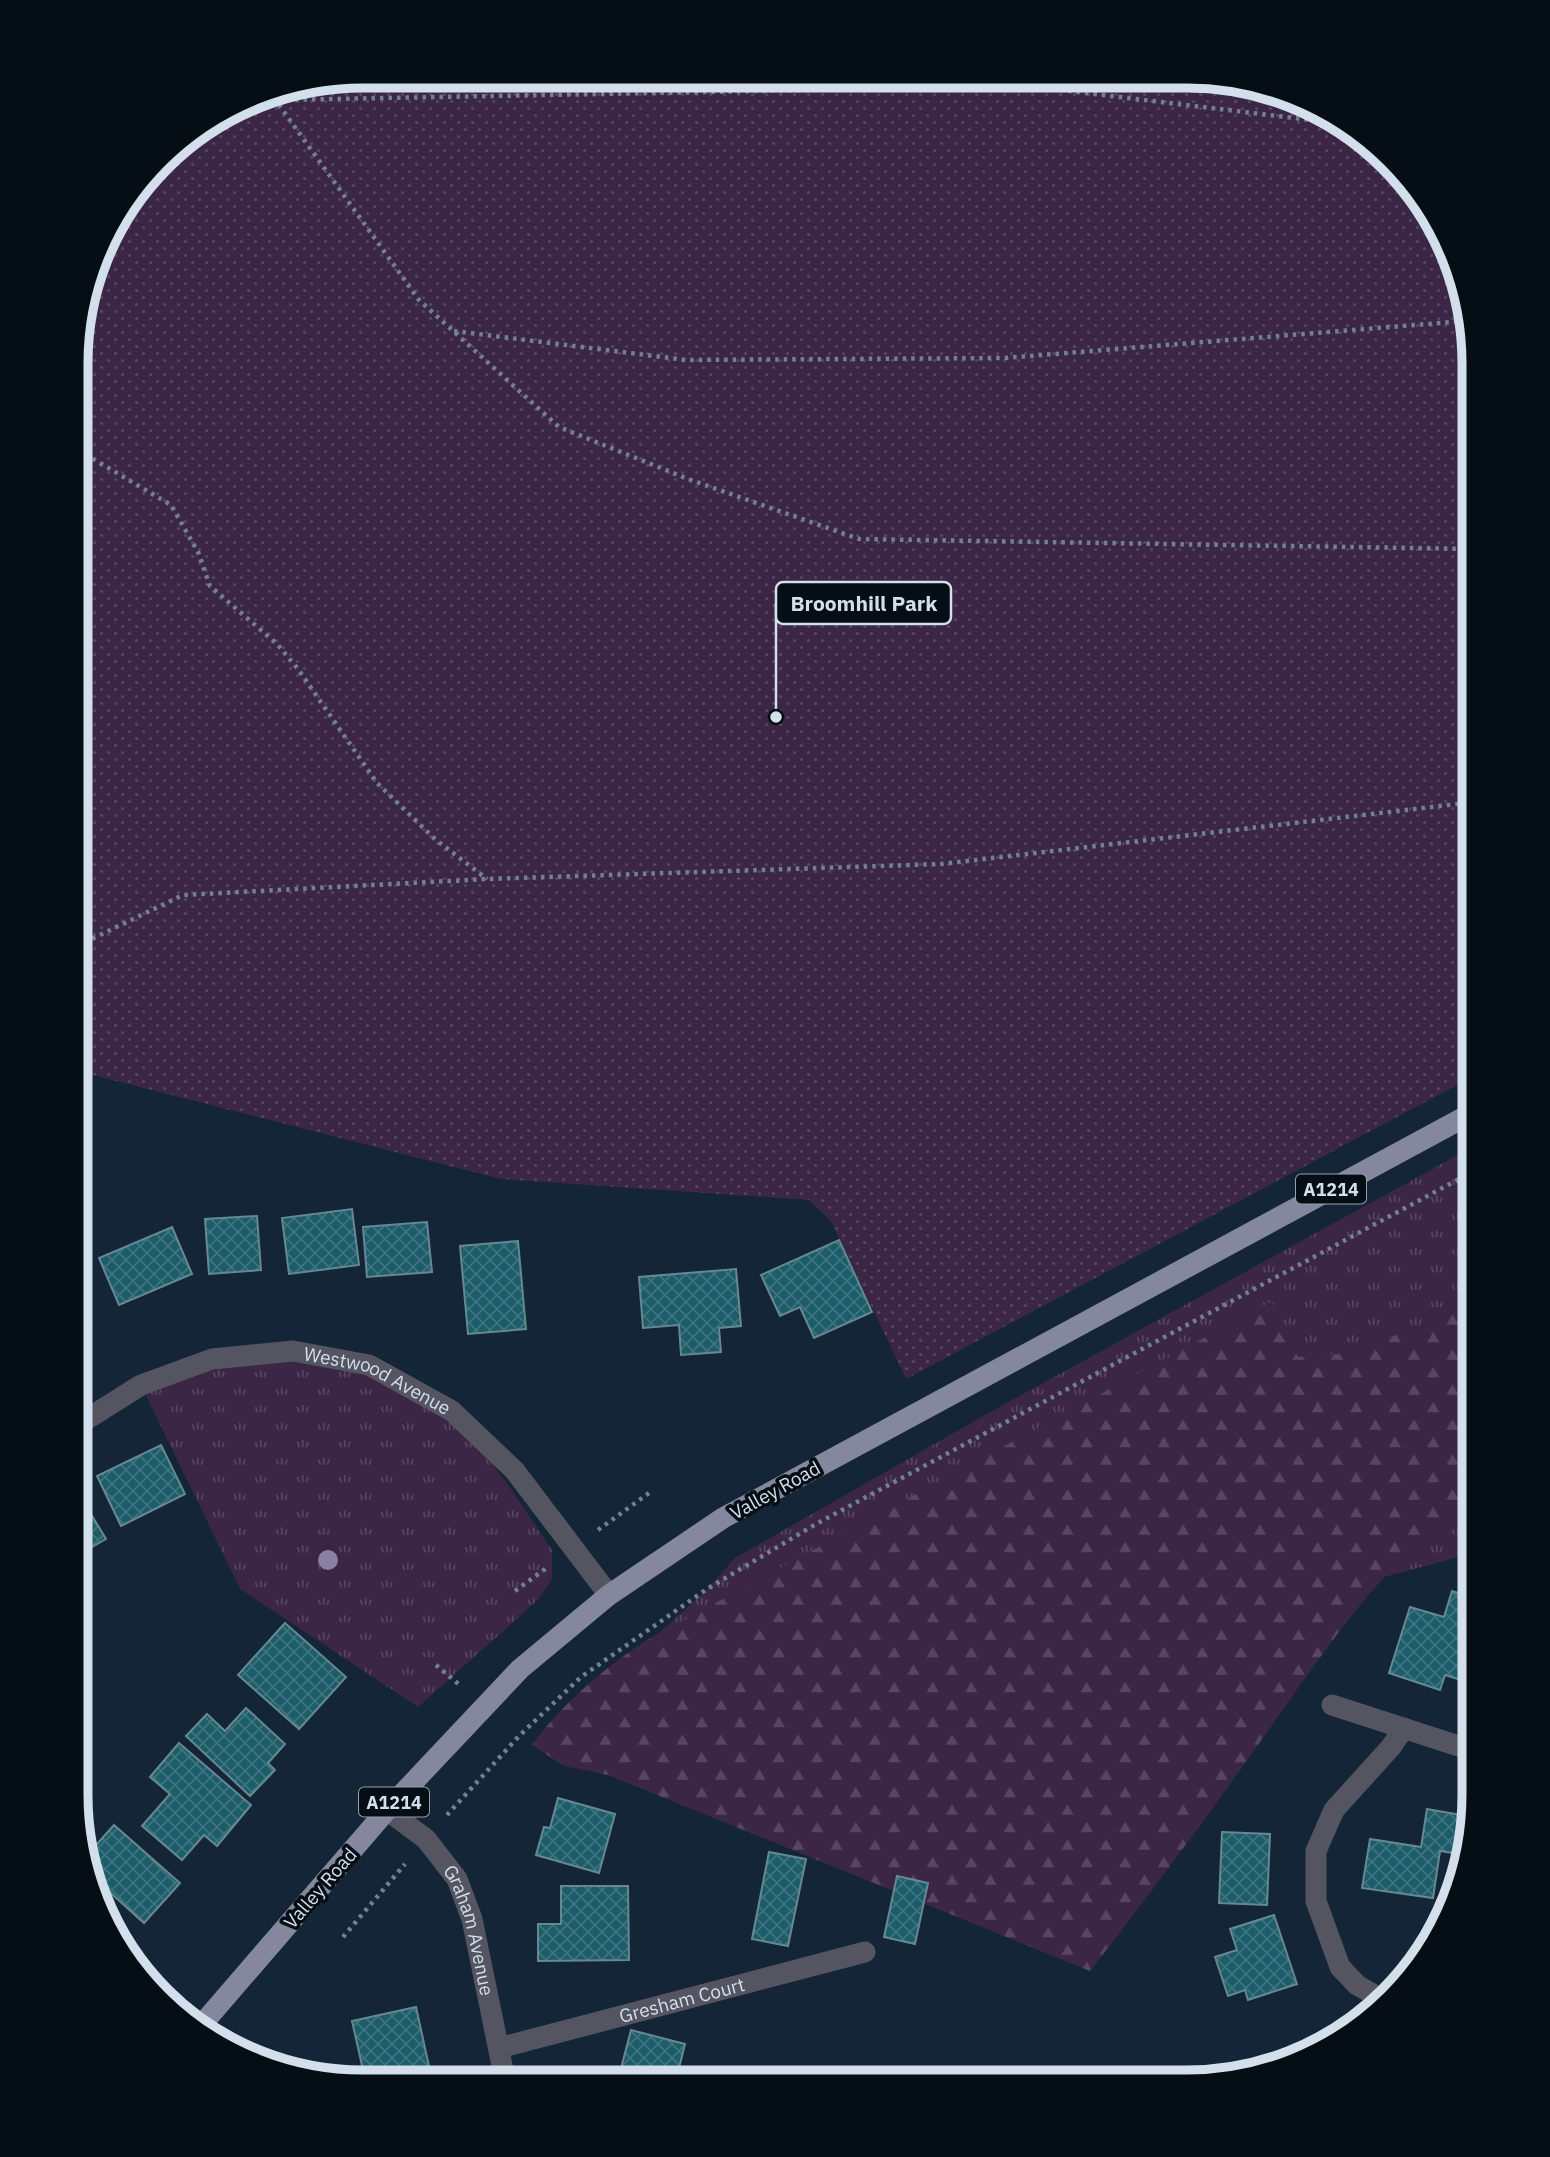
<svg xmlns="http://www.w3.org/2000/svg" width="1550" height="2157" font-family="'IBM Plex Sans',sans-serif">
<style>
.grass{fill:url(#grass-tufts)}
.forest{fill:url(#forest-firs)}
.park{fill:url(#park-dots)}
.building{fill:url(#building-cross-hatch);stroke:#668991;stroke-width:2}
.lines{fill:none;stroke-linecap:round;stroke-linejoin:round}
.path{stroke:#728190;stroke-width:4.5;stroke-dasharray:3.5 5;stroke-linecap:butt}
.street{stroke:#545561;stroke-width:21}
.primary{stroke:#84879e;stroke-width:21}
.tree{fill:#8981a2}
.labels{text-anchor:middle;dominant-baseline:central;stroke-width:7;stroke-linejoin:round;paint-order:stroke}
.shield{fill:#060e15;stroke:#96a0ab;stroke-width:2}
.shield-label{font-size:18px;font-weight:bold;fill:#d3dfeb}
.street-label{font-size:19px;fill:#d3dfeb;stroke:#060e15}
.rim{fill:none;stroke:#d3dfeb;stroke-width:9}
.leader{fill:none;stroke:#d3dfeb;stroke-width:2.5}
.callout-dot{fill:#d3dfeb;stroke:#060e15;stroke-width:2.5}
.callout{fill:#060e15;stroke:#d3dfeb;stroke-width:2.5}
.callout-label{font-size:21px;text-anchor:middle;font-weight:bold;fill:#d3dfeb}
</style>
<defs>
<pattern id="grass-tufts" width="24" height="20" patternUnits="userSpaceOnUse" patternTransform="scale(1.75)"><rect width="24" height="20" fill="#3c2646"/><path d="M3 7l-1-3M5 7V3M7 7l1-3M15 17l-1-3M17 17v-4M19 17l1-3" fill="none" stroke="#574561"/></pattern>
<pattern id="forest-firs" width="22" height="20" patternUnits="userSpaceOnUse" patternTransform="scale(1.75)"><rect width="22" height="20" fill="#3c2646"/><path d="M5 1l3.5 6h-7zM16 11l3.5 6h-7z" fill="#574561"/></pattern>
<pattern id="park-dots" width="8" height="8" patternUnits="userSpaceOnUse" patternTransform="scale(1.75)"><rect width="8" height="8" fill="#3c2646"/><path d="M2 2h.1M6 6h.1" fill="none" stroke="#574561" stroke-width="1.8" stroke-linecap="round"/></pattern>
<pattern id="building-cross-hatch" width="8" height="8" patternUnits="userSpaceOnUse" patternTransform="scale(1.75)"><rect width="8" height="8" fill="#1d5d6a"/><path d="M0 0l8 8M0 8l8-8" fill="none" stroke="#3d747f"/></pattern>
</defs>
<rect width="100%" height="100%" fill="#132537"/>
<g class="grass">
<path d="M1474,1146V1553L1342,1588L574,1712L707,1589L735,1558L985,1415Z"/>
<path d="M293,1351L369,1365L452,1411L508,1485L552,1550V1579L538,1600L418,1707L240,1589L141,1385Z"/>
</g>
<path class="forest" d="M1272,1301L1298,1357L1353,1353L1474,1302V1497C1382,1559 1319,1660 1255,1749C1202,1824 1147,1898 1090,1971L608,1775L564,1766L532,1745C563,1703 604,1668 647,1640Z"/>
<path class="park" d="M363,75L1225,78L1298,97L1362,134L1445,236L1475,362L1474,1076L906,1379L831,1221L809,1200L501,1179L77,1071L78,325L114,219L173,146L270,91Z"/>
<g class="building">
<path d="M207,127L184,150L178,144Z"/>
<path d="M352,1209L359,1265L289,1274L282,1218Z"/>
<path d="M257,1216L261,1270L209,1274L205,1219Z"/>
<path d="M427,1222L432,1272L367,1277L363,1227Z"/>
<path d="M172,1227L192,1274L119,1305L99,1258Z"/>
<path d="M839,1240L872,1312L814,1338L800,1307L780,1316L761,1275Z"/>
<path d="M518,1241L526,1329L468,1334L460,1246Z"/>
<path d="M736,1269L741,1326L719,1328L721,1352L681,1355L679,1325L643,1328L639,1277Z"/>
<path d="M76,1293L91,1323L76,1330Z"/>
<path d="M161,1445L185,1494L121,1526L97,1476Z"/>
<path d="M76,1489L106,1539L76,1556Z"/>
<path d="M1452,1591L1474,1598V1684L1445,1675L1440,1690L1389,1673L1410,1607L1444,1617Z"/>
<path d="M285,1623L346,1677L299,1729L238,1675Z"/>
<path d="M246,1708L285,1744L268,1763L275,1770L250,1796L186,1736L207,1714L225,1731Z"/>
<path d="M179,1743L251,1805L217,1846L204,1835L182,1860L142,1826L170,1794L150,1777Z"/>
<path d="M558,1798L615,1814L599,1873L536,1855L544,1827L550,1828Z"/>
<path d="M1427,1809L1473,1817L1466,1855L1440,1851L1433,1898L1362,1888L1370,1839L1421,1847Z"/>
<path d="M114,1825L180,1883L144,1923L95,1879L89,1853Z"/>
<path d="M1222,1832L1270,1834L1267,1905L1219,1903Z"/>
<path d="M769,1852L806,1859L788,1946L752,1939Z"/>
<path d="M897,1876L928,1883L915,1944L884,1937Z"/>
<path d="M561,1886H628L629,1960L538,1961V1924H561Z"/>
<path d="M1274,1915L1297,1984L1248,2000L1245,1990L1228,1996L1215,1957L1237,1950L1230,1929Z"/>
<path d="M104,1918L127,1937L122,1943L105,1921Z"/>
<path d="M416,2007L432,2080L365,2079L352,2021Z"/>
<path d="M631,2030L685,2044L676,2080H618Z"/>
</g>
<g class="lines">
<g class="path">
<path d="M269,91L419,300L559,427L688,479L859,539L1475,549"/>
<path d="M278,100L1028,86L1344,124"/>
<path d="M454,331L686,360L1005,358L1465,321"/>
<path d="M78,450L171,505L198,552L210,586L277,644L298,669L377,783L436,840L487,879"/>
<path d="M77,946L183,895L487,879L941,864L1475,802"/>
<path d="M598,1530L649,1493"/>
<path d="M515,1591L548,1567"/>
<path d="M436,1665L462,1687"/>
<path d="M447,1815L519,1736L581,1677L707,1589L816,1524L1474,1171"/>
<path d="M343,1937L405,1864"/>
</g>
<g class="street">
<path id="s1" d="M76,1426L141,1385L212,1359L293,1351L369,1365L452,1411L515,1471L609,1595"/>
<path d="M1332,1705L1474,1751"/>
<path id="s2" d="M387,1810L426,1839L457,1879L472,1919L505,2080"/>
<path d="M1385,2001L1357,1985L1340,1967L1316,1901V1851L1334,1810L1391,1747L1404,1728"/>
<path id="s3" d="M499,2048L865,1952"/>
</g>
<path class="primary" d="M198,2029L387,1810L520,1669L609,1595L723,1518L1474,1112"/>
</g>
<circle class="tree" cx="328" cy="1560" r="10"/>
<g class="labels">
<g class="shield">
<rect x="1296" y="1174.5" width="70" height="29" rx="5"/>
<rect x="359" y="1787.5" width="70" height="29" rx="5"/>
</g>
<g class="shield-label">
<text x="1331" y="1189">A1214</text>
<text x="394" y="1802">A1214</text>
</g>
<g class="street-label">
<text stroke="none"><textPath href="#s1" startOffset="324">Westwood Avenue</textPath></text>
<text transform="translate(775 1490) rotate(-29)">Valley Road</text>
<text transform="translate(320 1888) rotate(-49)">Valley Road</text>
<text stroke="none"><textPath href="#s2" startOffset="152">Graham Avenue</textPath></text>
<text stroke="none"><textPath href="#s3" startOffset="189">Gresham Court</textPath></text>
</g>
</g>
<path d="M0 0H1550V2157H0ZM363 88H1187A275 275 0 0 1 1462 363V1795A275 275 0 0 1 1187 2070H363A275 275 0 0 1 88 1795V363A275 275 0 0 1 363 88Z" fill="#060e15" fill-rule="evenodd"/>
<path class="rim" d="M363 88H1187A275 275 0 0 1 1462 363V1795A275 275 0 0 1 1187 2070H363A275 275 0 0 1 88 1795V363A275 275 0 0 1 363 88Z"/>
<path class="leader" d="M776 717L776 603"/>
<circle class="callout-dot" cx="776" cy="717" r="7"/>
<rect class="callout" x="776" y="582" width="175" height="42" rx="7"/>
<g class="callout-label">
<text x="864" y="611">Broomhill Park</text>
</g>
</svg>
